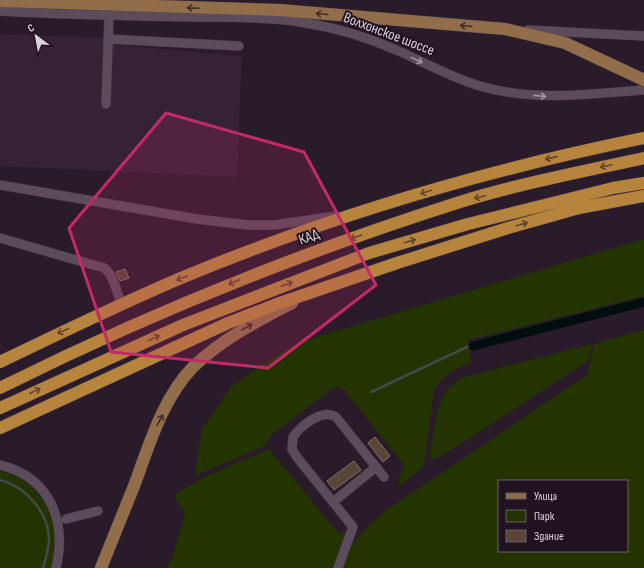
<svg xmlns="http://www.w3.org/2000/svg" width="644" height="568" font-family="'Sofia Sans Condensed',sans-serif">
<style>
.built{fill:#362235}
.green{fill:#233401;fill-rule:evenodd}
.lines{fill:none;stroke-linecap:round;stroke-linejoin:round}
.stream{stroke:#43484c;stroke-width:2.5}
.canal{stroke:#020d0e;stroke-width:9}
.building{fill:#584537;stroke:#867163}
.minor-casing{stroke:#423742;stroke-width:10}
.major-casing{stroke:#423742;stroke-width:13}
.highway-casing{stroke:#423742;stroke-width:13}
.minor{stroke:#5c4b5b;stroke-width:9}
.major{stroke:#926d49;stroke-width:12}
.highway{stroke:#b6843d;stroke-width:12}
.oneway{stroke:#432d2c}
.oneway2{stroke:#a295a1}
.oneway3{stroke:#64452d}
.marked{fill:#c42a68;fill-opacity:0.2;stroke:#c42a68;stroke-width:3;stroke-linejoin:round}
.labels{text-anchor:middle;dominant-baseline:central;stroke-width:4;stroke-linejoin:round;paint-order:stroke}
.street-label{font-size:15px;fill:#dbd1db;stroke:#211220}
</style>
<rect width="100%" height="100%" fill="#2a1b2a"/>
<path class="built" d="M0,34L103,38L105,44L242,56L237,177L0,166Z"/>
<g class="green">
<path d="M644,239V296L468,340L471,362L448,373L434,389L426,454L422,468L402,484L399,485L398,483L404,465L341,386L332,389L271,435L265,446L196,475L195,471L202,429L231,387L266,362L300,342Z"/>
<path d="M644,330V568H342C351,541 363,531 384,512L587,375L594,344ZM499,481H627V551H499Z"/>
<path d="M592,344L588,361L453,449L437,458L432,459L430,455C434,433 434,406 449,388C452,384 457,381 461,378Z"/>
<path d="M269,449L340,535L345,531L346,534L333,568H167L173,556L185,514L173,495L207,476Z"/>
<path d="M0,471C28,475 56,508 56,537C56,547 54,558 53,568H0Z"/>
</g>
<g class="lines">
<g class="stream">
<path d="M371,392L467,347L473,346"/>
<path d="M0,480C24,486 48,511 49,538C49,548 46,558 43,568"/>
</g>
<path class="canal" d="M473,346L644,302"/>
</g>
<g class="building">
<path d="M125,269L129,278L120,281L116,272Z"/>
<path d="M375,437L390,456L383,462L368,443Z"/>
<path d="M354,461L361,470L334,490L327,481Z"/>
</g>
<g class="lines">
<g class="minor-casing">
<g id="minor">
<path d="M0,11C65,15 130,16 195,17C229,18 266,16 300,22C334,27 370,38 401,52C427,64 453,78 480,86C534,102 589,94 644,90"/>
<path d="M528,30L644,36"/>
<path d="M109,39L239,46"/>
<path d="M106,104L109,16"/>
<path d="M0,185L197,219L248,225H274L336,216"/>
<path d="M0,238L97,266C112,266 115,288 120,300"/>
<path d="M0,465C50,477 67,521 56,568"/>
<path d="M333,502L376,467"/>
<path d="M66,519L98,511"/>
<path d="M338,568L353,527L296,456L292,449L293,437C301,426 322,408 336,417L384,477"/>
</g>
</g>
<g class="major-casing">
<g id="major">
<path d="M0,1L280,10L505,29L565,43L644,80"/>
<path d="M101,568C112,541 123,514 134,486C149,446 162,399 193,367C222,339 257,321 292,303"/>
</g>
</g>
<g class="highway-casing">
<g id="highway">
<path d="M0,362C60,333 120,304 181,278C330,216 486,170 644,138"/>
<path d="M0,388C148,314 302,252 460,202C518,184 584,171 644,158"/>
<path d="M0,408L183,325L369,253L468,224L613,188L644,183"/>
<path d="M0,428L228,323L277,304L397,263L508,228L579,208L644,196"/>
</g>
</g>
<use href="#minor" class="minor"/>
<use href="#major" class="major"/>
<use href="#highway" class="highway"/>
</g>
<defs><path id="oneway-shaft" d="M-6 0H5M1.5-3L5.5 0L1.5 3" fill="none" stroke-width="1.6" stroke-linecap="round" stroke-linejoin="round"/></defs>
<g class="oneway">
<use href="#oneway-shaft" transform="translate(193 8) rotate(-178)"/>
<use href="#oneway-shaft" transform="translate(322 14) rotate(-175)"/>
<use href="#oneway-shaft" transform="translate(466 26) rotate(-175)"/>
<use href="#oneway-shaft" transform="translate(247 327) rotate(-30)"/>
<use href="#oneway-shaft" transform="translate(160 420) rotate(-62)"/>
</g>
<g class="oneway2">
<use href="#oneway-shaft" transform="translate(417 60) rotate(26)"/>
<use href="#oneway-shaft" transform="translate(540 96) rotate(6)"/>
</g>
<g class="oneway3">
<use href="#oneway-shaft" transform="translate(551 158) rotate(167)"/>
<use href="#oneway-shaft" transform="translate(606 166) rotate(168)"/>
<use href="#oneway-shaft" transform="translate(426 192) rotate(163)"/>
<use href="#oneway-shaft" transform="translate(480 197) rotate(166)"/>
<use href="#oneway-shaft" transform="translate(522 224) rotate(-16)"/>
<use href="#oneway-shaft" transform="translate(356 237) rotate(160)"/>
<use href="#oneway-shaft" transform="translate(410 241) rotate(-16)"/>
<use href="#oneway-shaft" transform="translate(182 278) rotate(158)"/>
<use href="#oneway-shaft" transform="translate(234 282) rotate(158)"/>
<use href="#oneway-shaft" transform="translate(287 284) rotate(-21)"/>
<use href="#oneway-shaft" transform="translate(63 331) rotate(155)"/>
<use href="#oneway-shaft" transform="translate(154 338) rotate(-24)"/>
<use href="#oneway-shaft" transform="translate(35 391) rotate(-25)"/>
</g>
<path class="marked" d="M166,113L304,152L376,285L268,368L111,352L69,228Z"/>
<g class="labels">
<g class="street-label">
<text transform="translate(389 34) rotate(21)">Волхонское шоссе</text>
<text transform="translate(309 237) rotate(-20)">КАД</text>
</g>
</g>
<rect x="498" y="480" width="130" height="72" fill="#211220" stroke="#6b5e6b"/>
<rect x="506" y="493" width="20" height="6" fill="#926d49" stroke="#6b5e6b"/>
<text x="534" y="500" font-size="12" fill="#dbd1db">Улица</text>
<rect x="506" y="510" width="20" height="12" fill="#233401" stroke="#6b5e6b"/>
<text x="534" y="520" font-size="12" fill="#dbd1db">Парк</text>
<rect x="506" y="530" width="20" height="12" fill="#584537" stroke="#6b5e6b"/>
<text x="534" y="540" font-size="12" fill="#dbd1db">Здание</text>
<g transform="translate(36 36) rotate(328)" stroke="#211220" stroke-width="3" paint-order="stroke">
<path d="M0-3L7 15L0 10L-7 15Z" fill="#dbd1db"/>
<text y="-6" font-size="11" font-weight="bold" text-anchor="middle" fill="#dbd1db">С</text>
</g>
</svg>
